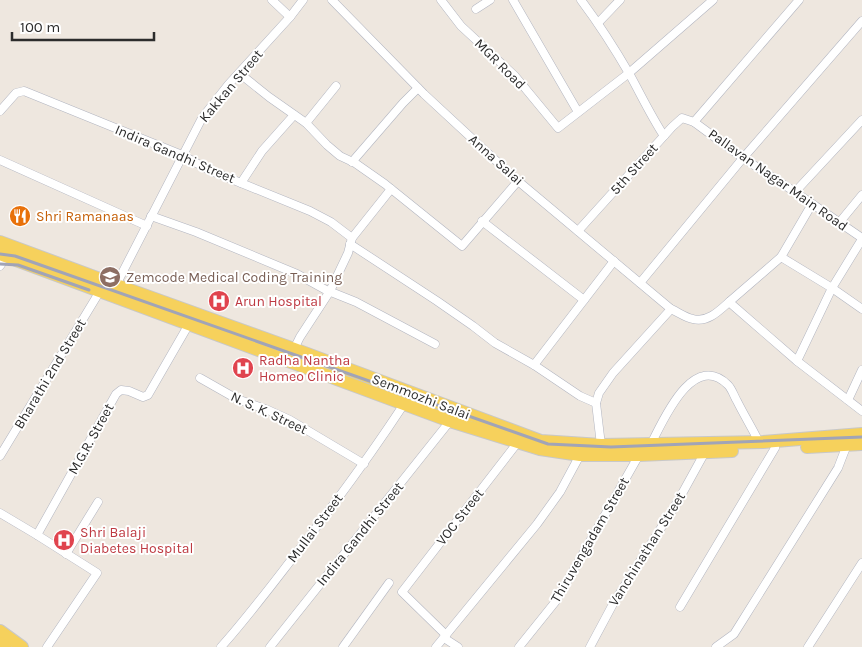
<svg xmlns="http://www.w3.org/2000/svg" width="862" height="647" font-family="Karla,sans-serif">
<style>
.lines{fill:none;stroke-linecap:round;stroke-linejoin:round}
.minor-casing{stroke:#b2b5c0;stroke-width:9}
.primary-casing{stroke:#c8c8c8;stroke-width:14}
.minor{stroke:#fff;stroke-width:8}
.primary{stroke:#f6d15c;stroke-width:12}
.rail{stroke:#a1a4b7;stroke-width:3}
.labels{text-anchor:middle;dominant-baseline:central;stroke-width:4;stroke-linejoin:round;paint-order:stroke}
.street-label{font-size:14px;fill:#2c2c2c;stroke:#fff}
.food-label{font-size:14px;fill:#c56008;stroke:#fff;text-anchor:start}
.education-label{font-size:14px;fill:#785e54;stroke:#fff;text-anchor:start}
.health-label{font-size:14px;fill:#be3a42;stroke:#fff;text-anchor:start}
</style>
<rect width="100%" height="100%" fill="#eee7df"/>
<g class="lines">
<g class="minor-casing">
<g id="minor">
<path d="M272,0L290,17"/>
<path d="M332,0L424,94L518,181L671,309C678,312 686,318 693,319C707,323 719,311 729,302L797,361L832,288L862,239"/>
<path d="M441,0L461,26L515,76L558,128L629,73L713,0"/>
<path d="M513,0L578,112"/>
<path d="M581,0C599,24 615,49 630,75C641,95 651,116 664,136"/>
<path d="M476,9L490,0"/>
<path d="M598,23L620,0"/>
<path d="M239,73L269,97L306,123L327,145L340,156L355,163L385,184L462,246L518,181"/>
<path d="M0,111L16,93L24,91L182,155L209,170L310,211L331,222L352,238"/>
<path d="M694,122L799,0"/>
<path d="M306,123L336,86"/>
<path d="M0,160L147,226"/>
<path d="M352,162L403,103L418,88"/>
<path d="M241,183L262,151L294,115"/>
<path d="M795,192L862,120"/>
<path d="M151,216L196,232L297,274L326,290L356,302L435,344"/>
<path d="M482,221L584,300"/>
<path d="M839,223L862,195"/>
<path d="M578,231L672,127L682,118L694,122L743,158L795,192L862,238"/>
<path d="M350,244L437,301L473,326L495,343L534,365L580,396L596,403"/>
<path d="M781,257L812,204"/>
<path d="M0,266L7,256"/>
<path d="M640,283L743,158L862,21"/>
<path d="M116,285L202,118L228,85L290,17L303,0"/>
<path d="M729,302L781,257L832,288L862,309"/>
<path d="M294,349L300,337L330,291L348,253L352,238L391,189"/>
<path d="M797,361L862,411"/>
<path d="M534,365L614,261"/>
<path d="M200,378L237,399L268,410L290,420L364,464"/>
<path d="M848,400L862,370"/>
<path d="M651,444C663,421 693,350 728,385C732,389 734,396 737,401C744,415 752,428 759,442"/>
<path d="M601,445L596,403L599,393L613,373L671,309"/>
<path d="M0,456L100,291"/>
<path d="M0,513L37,535L97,573L47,647"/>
<path d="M37,535L116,394L121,390L129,391L143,397L148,395L189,324"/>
<path d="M66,554L98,502"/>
<path d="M680,607L775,448"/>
<path d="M446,635L402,592L518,442"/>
<path d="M444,638L458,647"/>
<path d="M221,647C247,618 271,586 295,555C333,506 370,456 404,404"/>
<path d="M270,647L450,421"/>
<path d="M343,647L389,583"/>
<path d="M436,647L537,524L560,492L580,455"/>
<path d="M519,647L556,601L639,455"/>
<path d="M590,647L613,604L678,501L705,452"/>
<path d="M716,647L734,634L838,468L848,442"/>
<path d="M808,647L862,563"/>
</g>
</g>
<g class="primary-casing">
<g id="primary">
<path d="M0,242L116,285L294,349L541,441L601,445L763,442L862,434"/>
<path d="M0,254L450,421L540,449L580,455H639L732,451"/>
<path d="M807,447L862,444"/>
<path d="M0,631L22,647"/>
<path d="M0,643L5,647"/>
</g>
</g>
<use href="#minor" class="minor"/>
<use href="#primary" class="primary"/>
<g class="rail">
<path d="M0,254L15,256L548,444L611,447L862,437"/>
<path d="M0,264L18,265L89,290"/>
</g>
</g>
<defs>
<g id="restaurant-disc" transform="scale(1.125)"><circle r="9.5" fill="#e8710a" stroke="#fff"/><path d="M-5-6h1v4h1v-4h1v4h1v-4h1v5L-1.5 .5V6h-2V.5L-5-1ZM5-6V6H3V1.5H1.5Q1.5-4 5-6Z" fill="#fff"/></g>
<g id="school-disc" transform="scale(1.125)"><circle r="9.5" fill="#8d6e63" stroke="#fff"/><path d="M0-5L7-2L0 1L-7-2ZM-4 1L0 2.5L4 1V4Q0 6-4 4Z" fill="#fff"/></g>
<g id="hospital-disc" transform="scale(1.125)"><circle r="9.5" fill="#e0444e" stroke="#fff"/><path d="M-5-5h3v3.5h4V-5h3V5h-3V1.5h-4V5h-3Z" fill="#fff"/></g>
</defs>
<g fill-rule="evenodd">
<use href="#restaurant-disc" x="20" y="216"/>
<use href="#school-disc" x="110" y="277"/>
<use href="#hospital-disc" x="219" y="301"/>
<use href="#hospital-disc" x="243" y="368"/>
<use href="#hospital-disc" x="64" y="540"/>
</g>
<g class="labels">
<g class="street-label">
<text transform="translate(500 64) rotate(45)">MGR Road</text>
<text transform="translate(231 86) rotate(-50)">Kakkan Street</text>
<text transform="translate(175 154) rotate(23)">Indira Gandhi Street</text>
<text transform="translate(496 160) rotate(42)">Anna Salai</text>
<text transform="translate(634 169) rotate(-48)">5th Street</text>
<text transform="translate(778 180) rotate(35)">Pallavan Nagar Main Road</text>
<text transform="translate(50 374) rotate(-59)">Bharathi 2nd Street</text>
<text transform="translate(421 397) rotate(21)">Semmozhi Salai</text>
<text transform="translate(269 413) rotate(25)">N. S. K. Street</text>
<text transform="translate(91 439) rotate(-61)">M.G.R. Street</text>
<text transform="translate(460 517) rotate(-52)">VOC Street</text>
<text transform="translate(315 528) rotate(-53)">Mullai Street</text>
<text transform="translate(360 534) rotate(-51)">Indira Gandhi Street</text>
<text transform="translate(590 540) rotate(-60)">Thiruvengadam Street</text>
<text transform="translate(647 549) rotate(-58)">Vanchinathan Street</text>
</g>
<g class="food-label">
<text x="36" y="216">Shri Ramanaas</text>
</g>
<g class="education-label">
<text x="126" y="277">Zemcode Medical Coding Training</text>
</g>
<g class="health-label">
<text x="235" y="301">Arun Hospital</text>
<text x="259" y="360">Radha Nantha<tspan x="259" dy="16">Homeo Clinic</tspan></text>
<text x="80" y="532">Shri Balaji<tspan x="80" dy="16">Diabetes Hospital</tspan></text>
</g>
</g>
<path d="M12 32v8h142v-8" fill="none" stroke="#2c2c2c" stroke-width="2.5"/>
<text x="20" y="32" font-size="15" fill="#2c2c2c" stroke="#ffffff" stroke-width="4" paint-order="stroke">100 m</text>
</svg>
